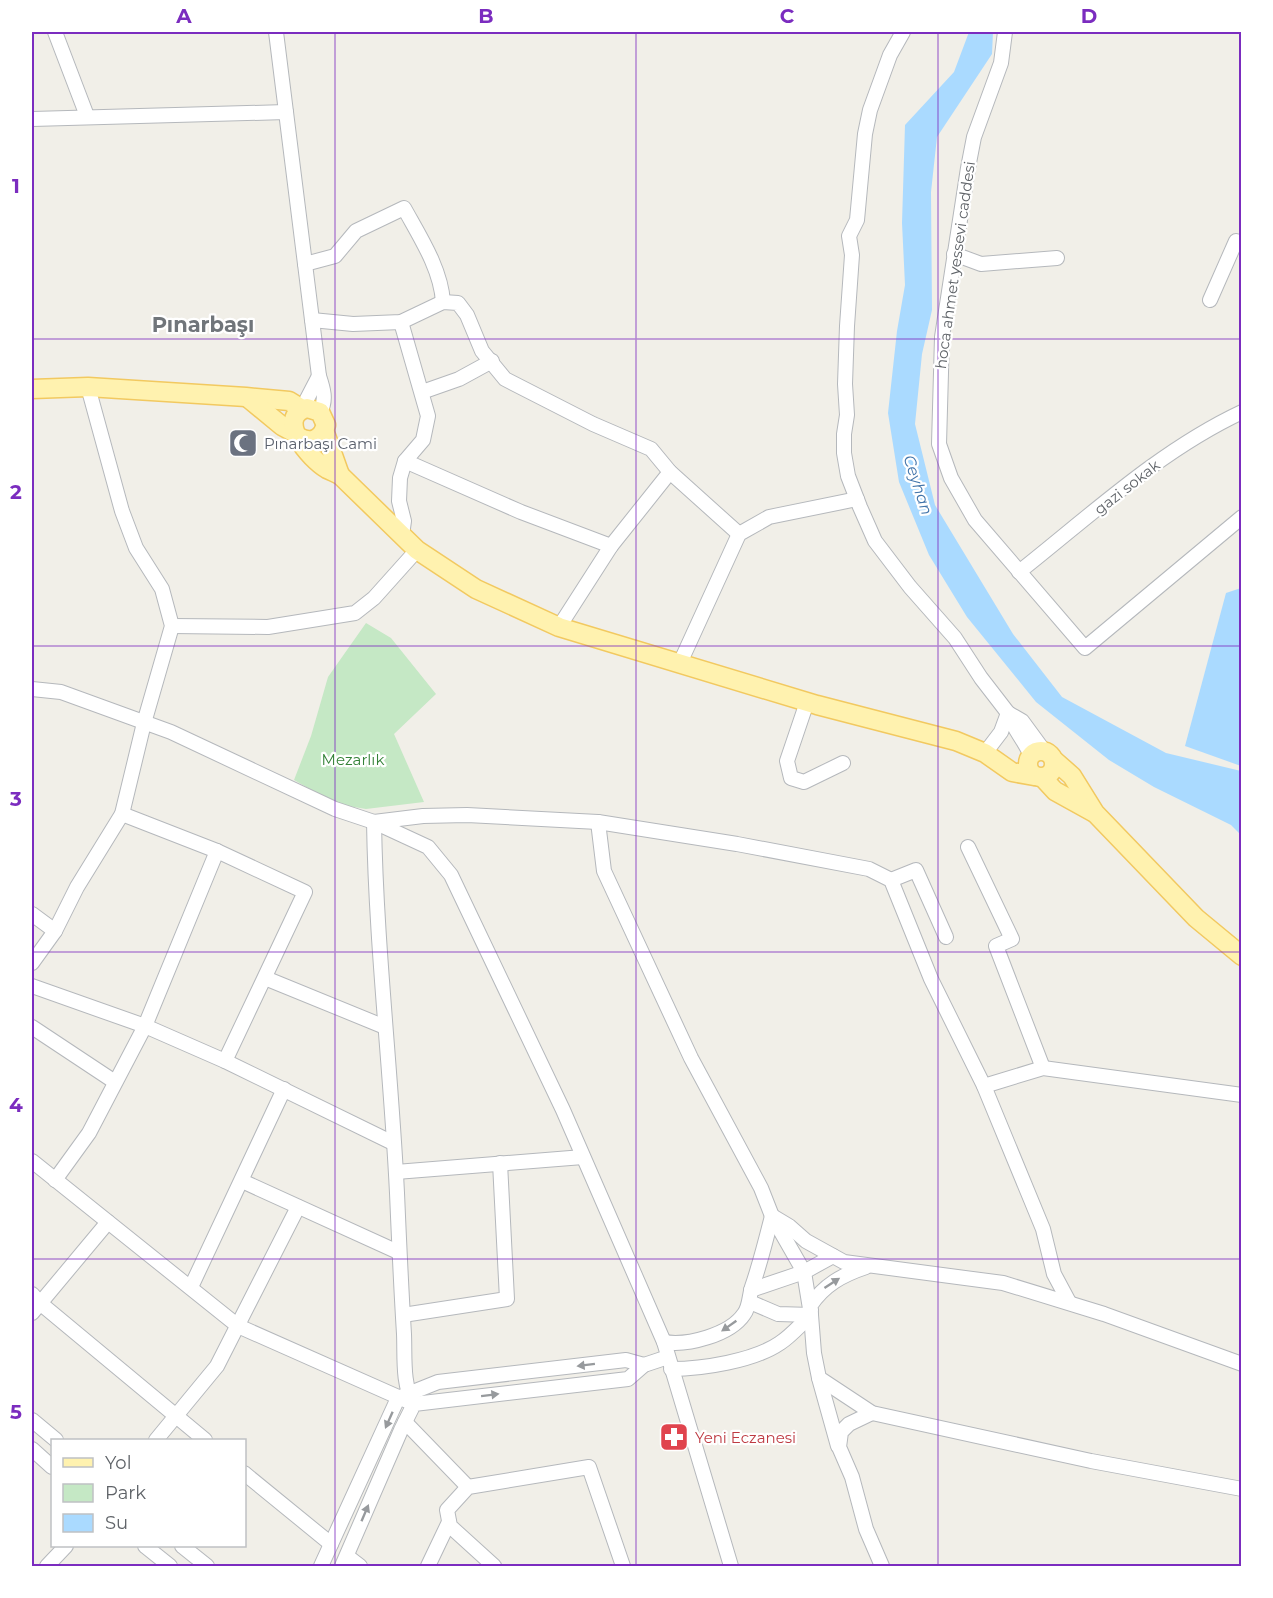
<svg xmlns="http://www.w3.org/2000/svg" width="1273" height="1598" font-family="Montserrat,sans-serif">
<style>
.green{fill:#c5e8c5}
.water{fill:#aadaff}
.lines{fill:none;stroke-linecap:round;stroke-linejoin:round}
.minor-casing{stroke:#b5b8bc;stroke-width:16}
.major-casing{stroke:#f2c960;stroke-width:21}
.minor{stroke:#fff;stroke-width:14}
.major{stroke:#fff2af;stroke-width:18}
.oneway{fill:#979a9d}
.grid{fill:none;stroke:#7b2cbf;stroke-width:1.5;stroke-opacity:0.55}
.labels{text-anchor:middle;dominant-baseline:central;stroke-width:4.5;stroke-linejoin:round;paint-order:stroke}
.street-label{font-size:15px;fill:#5f6368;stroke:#fff}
.worship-label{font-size:15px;fill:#5b616d;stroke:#fff;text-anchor:start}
.park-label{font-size:15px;fill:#348238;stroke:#fff}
.health-label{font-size:15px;fill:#be3a42;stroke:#fff;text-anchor:start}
.water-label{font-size:16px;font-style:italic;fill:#4174aa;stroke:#fff}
.district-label{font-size:21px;font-weight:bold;fill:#70757a;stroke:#fff}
.neatline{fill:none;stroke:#7b2cbf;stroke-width:2}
.grid-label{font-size:20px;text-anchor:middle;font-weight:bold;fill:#7b2cbf}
</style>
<rect width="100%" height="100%" fill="#f1efe8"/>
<path class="green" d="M366,623L391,638L436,694L394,734L424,802L366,809L336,804L294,780L311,736L328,677Z"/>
<g class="water">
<path d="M969,32H993L992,54L937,137L931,192L932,310L922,354L915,424L935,505L1013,634L1062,697L1166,753L1241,771V835L1231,825L1154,787L1109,760L1036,702L967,617L929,555L899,482L888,413L897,331L905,285L902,223L905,125L954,72Z"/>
<path d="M1241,588H1242L1241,766L1185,746L1226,593Z"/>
</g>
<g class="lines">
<g class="minor-casing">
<g id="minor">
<path d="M55,32L87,116"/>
<path d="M276,32L319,376C323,388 327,400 320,412"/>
<path d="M903,32L890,55L870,110L865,134L857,220L849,236L852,255L847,326L845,384L847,415L844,434V453L848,476L860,507L875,541L910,587L955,638L981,678L1008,713L1001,732L985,753"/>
<path d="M1005,32L1001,63L974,137L968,168L942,337L939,444L951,478L975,520L1085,648L1242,517"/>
<path d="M32,119L286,112"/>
<path d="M954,254L981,264L1057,258"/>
<path d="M305,264L335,256L356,231L404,208C420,237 441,269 443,302"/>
<path d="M1210,300L1236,241"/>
<path d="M312,320L353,324L401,322L443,302L458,303L467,315L482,351L505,379L593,424L651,449L670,472L739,534"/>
<path d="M401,322L428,416L423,440L405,461L400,478L399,501L404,521L402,535"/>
<path d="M422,392L459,379L492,361"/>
<path d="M307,408V399L319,376"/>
<path d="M405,461L521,512L611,546"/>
<path d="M1019,572C1090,516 1159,451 1242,412"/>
<path d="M172,626L268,627L355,613L374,598L417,550"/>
<path d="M559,627L611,546L670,472"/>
<path d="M680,663L739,534L769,517L857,499"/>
<path d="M32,689L61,692L171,732L335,809L374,822L428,847L451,875L563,1110L664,1342L731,1566"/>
<path d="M807,702L787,761L791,778L804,782L843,763"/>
<path d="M1008,713L1022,721L1044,751"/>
<path d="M1009,715C1014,730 1025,741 1031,756"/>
<path d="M122,814L217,851L305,892L225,1061"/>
<path d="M598,822L604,871L691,1058L761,1188L772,1216L804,1272L811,1315L814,1353L819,1378L872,1413L1091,1461L1242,1489"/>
<path d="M968,847L1012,939L996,946L1043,1068"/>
<path d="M891,880L916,870L946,937"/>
<path d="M32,914L55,931"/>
<path d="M32,963L55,931L77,887L122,814L144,723L172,626L162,589L136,548L122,511L88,387"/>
<path d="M265,978L385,1027"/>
<path d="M32,986L145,1026L225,1061L393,1143"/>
<path d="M32,1027L115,1082"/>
<path d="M984,1086L1043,1068L1242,1095"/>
<path d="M32,1161L238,1326L414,1404"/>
<path d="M396,1172L583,1157"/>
<path d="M55,1180L89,1133L145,1026L217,851"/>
<path d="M242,1181L398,1252"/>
<path d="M774,1217L789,1226L806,1241L844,1262L1003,1283L1104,1314L1242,1364"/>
<path d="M191,1287L284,1089"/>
<path d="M751,1290L804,1272L833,1256"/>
<path d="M32,1294L40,1303L205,1440"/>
<path d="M750,1302L778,1314L811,1315"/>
<path d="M811,1310L810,1306C824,1285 842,1275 866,1267"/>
<path d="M32,1313L108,1222"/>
<path d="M403,1315L507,1299L500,1163"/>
<path d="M664,1342C687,1346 730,1335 744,1314C750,1306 749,1296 752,1287C760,1264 766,1240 772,1216"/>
<path d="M671,1369C702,1369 754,1361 780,1343C791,1336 801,1324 811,1315"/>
<path d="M819,1378L838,1446"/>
<path d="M414,1404C402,1385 405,1356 404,1334C401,1287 399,1240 397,1193C391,1069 376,946 374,822L423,816L467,815L598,822L737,844L869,869L891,880L931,979L984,1086L1043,1229L1054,1274L1069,1302"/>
<path d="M872,1413L849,1424L841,1432L839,1447L852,1477L866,1529L882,1566"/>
<path d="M32,1420L56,1440"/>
<path d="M405,1422L468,1487"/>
<path d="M156,1440L217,1366L298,1207"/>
<path d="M32,1449L52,1467"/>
<path d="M244,1473L331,1544"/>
<path d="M145,1546L170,1566"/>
<path d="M182,1546L207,1566"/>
<path d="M347,1556L360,1566"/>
<path d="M47,1566L66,1546"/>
<path d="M321,1566L398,1398L438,1382L626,1360L644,1365"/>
<path d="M342,1566L401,1430L414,1404L628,1379L644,1365L668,1357"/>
<path d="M428,1566L449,1522"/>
<path d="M494,1566L450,1526L447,1510L468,1487L589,1467L623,1566"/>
</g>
</g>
<g class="major-casing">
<g id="major">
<path d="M32,389L88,387L246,397L289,401L302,409"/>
<path d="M248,398L282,426L295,433"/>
<path d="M324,430L340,475"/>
<path d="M299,437C311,444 322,439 326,425L320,412L307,408C274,418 310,459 327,469C331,471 336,473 340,475L417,550L476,589L559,627L817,705L956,741L985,753L1012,772L1034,776"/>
<circle cx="1041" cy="764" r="13"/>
<path d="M1055,761L1072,776L1095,813L1196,918L1242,956"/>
<path d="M1043,778L1055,791L1093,812"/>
</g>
</g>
<use href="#minor" class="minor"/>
<use href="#major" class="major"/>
</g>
<defs><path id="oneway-solid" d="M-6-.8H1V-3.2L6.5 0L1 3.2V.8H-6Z" transform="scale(1.5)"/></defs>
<g class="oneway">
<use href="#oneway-solid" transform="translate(832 1283) rotate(-33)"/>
<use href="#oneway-solid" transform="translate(729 1326) rotate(145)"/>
<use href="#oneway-solid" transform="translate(586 1365) rotate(173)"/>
<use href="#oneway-solid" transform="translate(490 1395) rotate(-7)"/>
<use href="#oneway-solid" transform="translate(389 1420) rotate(114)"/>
<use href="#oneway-solid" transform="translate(365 1513) rotate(-67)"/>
</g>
<path class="grid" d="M335,32V1566M636,32V1566M938,32V1566M32,339H1242M32,646H1242M32,952H1242M32,1259H1242"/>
<defs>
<g id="mosque-square" transform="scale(1.5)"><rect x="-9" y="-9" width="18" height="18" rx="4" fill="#6b7280" stroke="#fff"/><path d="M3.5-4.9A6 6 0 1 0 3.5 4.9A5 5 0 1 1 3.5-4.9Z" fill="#fff"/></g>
<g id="pharmacy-square" transform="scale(1.5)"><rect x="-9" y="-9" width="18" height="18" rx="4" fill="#e0444e" stroke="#fff"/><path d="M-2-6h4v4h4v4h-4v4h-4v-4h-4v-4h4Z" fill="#fff"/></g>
</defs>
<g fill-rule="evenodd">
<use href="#mosque-square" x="243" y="443"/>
<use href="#pharmacy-square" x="674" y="1437"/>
</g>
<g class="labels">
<g class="street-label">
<text transform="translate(955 265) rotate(-82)">hoca ahmet yessevi caddesi</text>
<text transform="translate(1127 487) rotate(-38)">gazi sokak</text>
</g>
<g class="worship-label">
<text x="264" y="443">Pınarbaşı Cami</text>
</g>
<g class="park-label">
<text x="353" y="759">Mezarlık</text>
</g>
<g class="health-label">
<text x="695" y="1437">Yeni Eczanesi</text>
</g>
<g class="water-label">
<text transform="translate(918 485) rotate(72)">Ceyhan</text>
</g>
<g class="district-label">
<text x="203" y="324">Pınarbaşı</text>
</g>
</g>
<rect width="1273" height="1598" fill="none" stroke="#ffffff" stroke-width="66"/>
<rect x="51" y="1439" width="195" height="108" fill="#ffffff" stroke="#bfc1c3" stroke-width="1.5"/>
<rect x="63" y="1458" width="30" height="9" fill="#fff2af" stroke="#bfc1c3" stroke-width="1.5"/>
<text x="105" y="1469" font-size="18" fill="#5f6368">Yol</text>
<rect x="63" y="1484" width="30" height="18" fill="#c5e8c5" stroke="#bfc1c3" stroke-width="1.5"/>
<text x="105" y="1499" font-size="18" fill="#5f6368">Park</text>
<rect x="63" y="1514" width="30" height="18" fill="#aadaff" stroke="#bfc1c3" stroke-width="1.5"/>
<text x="105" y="1529" font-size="18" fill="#5f6368">Su</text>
<rect x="33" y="33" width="1207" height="1532" class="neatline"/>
<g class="grid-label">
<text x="184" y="23">A</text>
<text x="486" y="23">B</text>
<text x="787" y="23">C</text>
<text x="1089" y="23">D</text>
<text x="16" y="193">1</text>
<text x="16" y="499">2</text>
<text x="16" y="806">3</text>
<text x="16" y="1112">4</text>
<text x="16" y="1419">5</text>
</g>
</svg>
